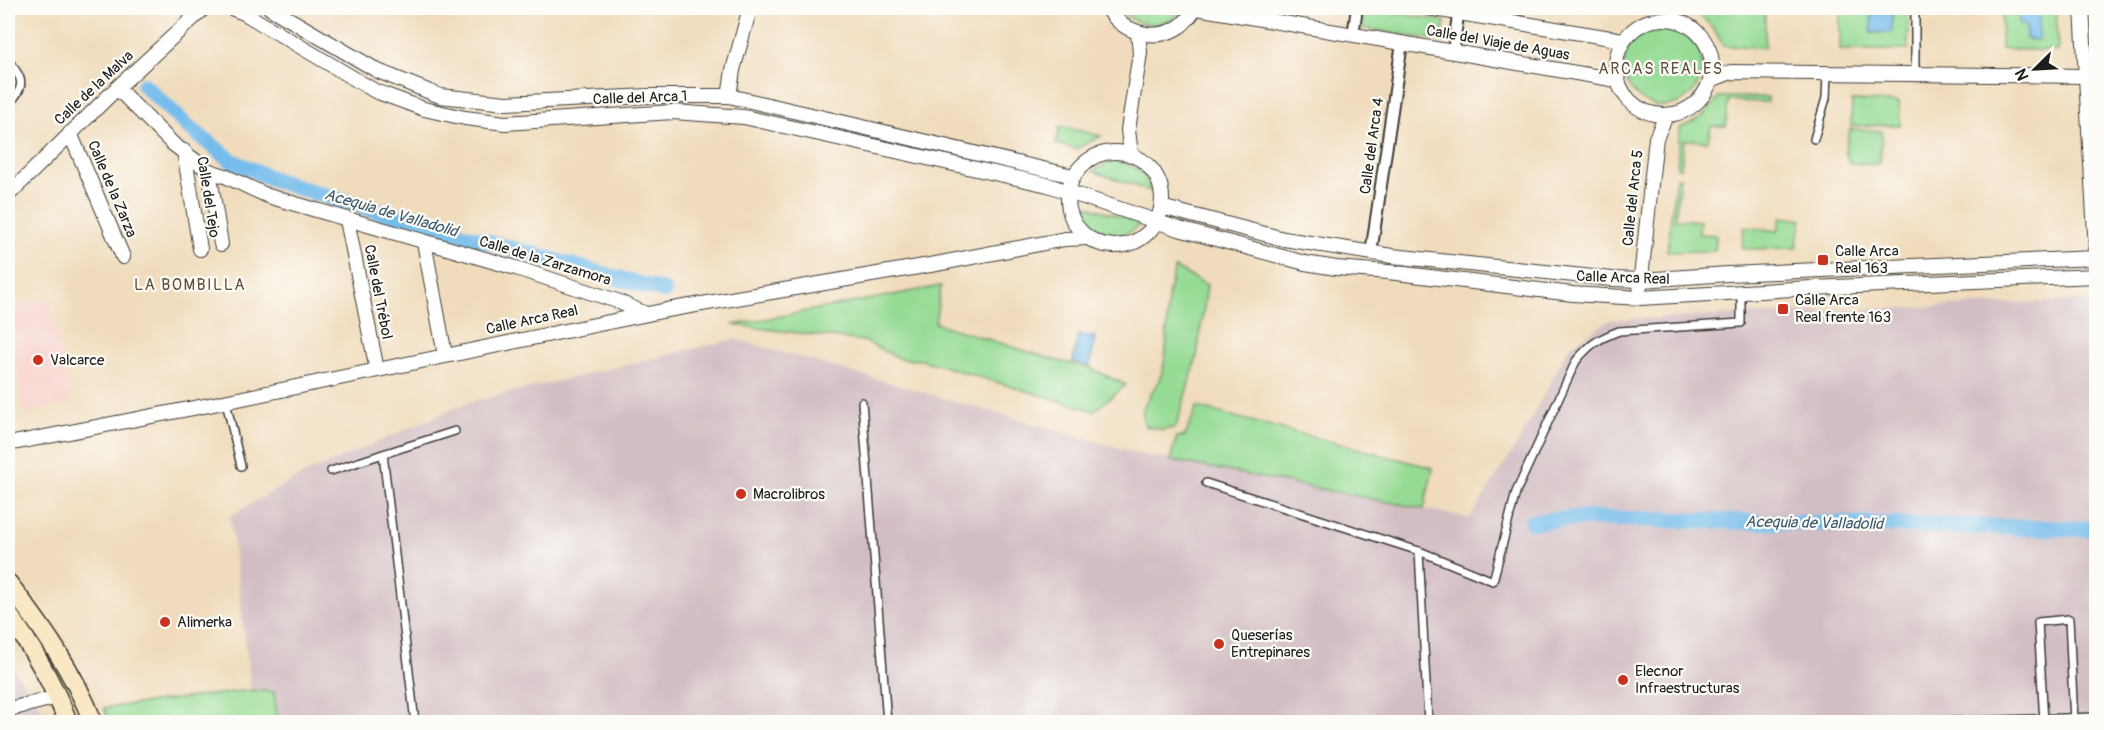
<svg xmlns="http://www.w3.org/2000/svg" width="2104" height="730" font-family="Pangolin,sans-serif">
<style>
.built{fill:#f7d0cb}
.industrial{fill:#d2bec2}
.green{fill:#96db94;stroke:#597c58;stroke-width:1.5}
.water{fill:#73bceb;stroke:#486c84;stroke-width:1.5}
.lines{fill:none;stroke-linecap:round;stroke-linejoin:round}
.canal{stroke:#73bceb;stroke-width:16}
.service-casing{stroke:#3c3934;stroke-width:10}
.pedestrian-casing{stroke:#3c3934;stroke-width:14}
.minor-casing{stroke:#3c3934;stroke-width:16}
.secondary-casing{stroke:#3c3934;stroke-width:21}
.service{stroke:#fff;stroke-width:7}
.pedestrian{stroke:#fff;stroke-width:10}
.minor{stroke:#fff;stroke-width:14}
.secondary{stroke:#fae7c3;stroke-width:18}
.poi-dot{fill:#c8321e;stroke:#fdfcf7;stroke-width:2}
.labels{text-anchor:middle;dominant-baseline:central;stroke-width:4.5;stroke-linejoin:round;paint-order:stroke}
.street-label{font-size:15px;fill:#1c1c1c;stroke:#fdfcf7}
.poi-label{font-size:15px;fill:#1c1c1c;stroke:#fdfcf7;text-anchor:start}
.neighbourhood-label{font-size:16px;letter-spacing:1.5px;fill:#604e3e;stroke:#fdfcf7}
.water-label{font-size:16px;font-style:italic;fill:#3f5c6f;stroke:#fdfcf7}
</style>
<rect width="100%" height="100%" fill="#fdfcf7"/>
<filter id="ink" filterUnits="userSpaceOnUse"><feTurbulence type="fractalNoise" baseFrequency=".0167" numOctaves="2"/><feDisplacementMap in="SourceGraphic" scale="12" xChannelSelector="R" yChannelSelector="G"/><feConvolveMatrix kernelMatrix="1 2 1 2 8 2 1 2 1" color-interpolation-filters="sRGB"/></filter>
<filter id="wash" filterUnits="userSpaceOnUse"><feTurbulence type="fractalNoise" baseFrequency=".008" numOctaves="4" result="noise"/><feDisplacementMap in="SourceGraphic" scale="24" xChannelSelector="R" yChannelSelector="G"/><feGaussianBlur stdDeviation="1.35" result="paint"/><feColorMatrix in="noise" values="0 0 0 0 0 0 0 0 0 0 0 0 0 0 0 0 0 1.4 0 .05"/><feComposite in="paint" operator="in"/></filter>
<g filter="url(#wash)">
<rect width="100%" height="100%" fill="#f0dcbc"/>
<path class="built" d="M49,298L71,403L23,413L8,307Z"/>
<g class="industrial">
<path d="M2096,300V722H109L104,708L251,690L230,516L300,476L466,403L735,339L1137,453L1470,518L1519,441L1569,347L1610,320Z"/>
<path d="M8,661L51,722H8Z"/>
</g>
<g class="green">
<path d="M1120,8H1185C1168,28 1136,30 1120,8Z"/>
<path d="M1364,8L1445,21L1442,41L1361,28Z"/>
<path d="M1693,8L1765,9V47L1723,46C1716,30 1707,20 1692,10Z"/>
<path d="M1850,8H1909L1908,50H1840V9H1849Z"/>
<path d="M2002,8H2056L2058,51L2001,49Z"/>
<circle cx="1663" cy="67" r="39"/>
<path d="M1719,97H1768V102L1728,101L1726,126H1711L1708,141L1684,140L1681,168H1677L1680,128L1702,117Z"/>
<path d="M1852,101L1899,102L1900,125L1851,126Z"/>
<path d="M1060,126L1101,136L1076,149L1056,144Z"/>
<path d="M1850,129L1882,131L1880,164L1849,163L1845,150Z"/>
<path d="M1117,161C1133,165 1149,172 1150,191L1093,171L1107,163Z"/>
<path d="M1676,177L1680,178L1675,219L1700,221L1699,234L1716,235L1715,251L1667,252Z"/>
<path d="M1081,204L1141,223C1122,246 1084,233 1081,204Z"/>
<path d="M1781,217L1802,220L1796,248L1742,249L1744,227L1778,231Z"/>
<path d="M1175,268L1207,285L1197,356L1176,427L1163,430L1145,426C1136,403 1155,394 1161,375C1169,350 1166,326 1168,300C1168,290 1173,278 1175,268Z"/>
<path d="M941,286L935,323L1058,361L1090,368L1126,385L1094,411L922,360L900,359L864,341L733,325Z"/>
<path d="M1197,407L1433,468L1424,509L1170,460L1177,437L1185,436Z"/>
<path d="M251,690L274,692L278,722H109L104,708Z"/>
</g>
<g class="water">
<path d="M1872,8H1892V32L1871,33Z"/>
<path d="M2019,11L2039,12V40L2026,39V25H2019Z"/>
<path d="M1078,334L1095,337L1090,366L1073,362Z"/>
</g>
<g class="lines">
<g class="canal">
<path d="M144,85L187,126L232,161L275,180L348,203L664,291"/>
<path d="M1532,522L1577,518L2096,529"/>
</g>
</g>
</g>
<g filter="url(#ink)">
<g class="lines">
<g class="service-casing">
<g id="service">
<path d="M1915,8V74"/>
<path d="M8,60C24,80 26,86 8,105"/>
<path d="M1814,139L1826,98L1827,73"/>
<path d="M226,402L241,466"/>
<path d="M862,402L887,722"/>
<path d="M383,454L455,431"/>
<path d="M331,471L383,454L415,722"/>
<path d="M1206,483L1419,551L1428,722"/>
<path d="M1419,551L1493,581L1516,492L1576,361C1590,344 1598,339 1619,331L1741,323V293"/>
<path d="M1932,722L2096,717"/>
<path d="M2044,722L2038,622L2069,619L2074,722"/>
</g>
</g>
<g class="pedestrian-casing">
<g id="pedestrian">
<path d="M1353,35L1357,8"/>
<path d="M1453,52L1459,8"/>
<path d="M1371,253L1402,43"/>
</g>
</g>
<g class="minor-casing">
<g id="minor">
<path d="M231,8L244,13L375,91L424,109L465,118L505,123L673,112L744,117L1048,185L1179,229L1305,263L1336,268L1388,272L1573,294L1640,298L1811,288L2096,276"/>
<path d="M270,8L378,71L440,96L506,103L649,96H729L1073,176"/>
<path d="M1108,8C1121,32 1153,42 1177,28C1186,23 1191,15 1196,8"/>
<path d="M1197,8L1617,80"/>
<path d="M1428,8L1623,40"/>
<path d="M2082,8L2096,251"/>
<circle cx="1664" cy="67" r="48"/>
<path d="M1711,80L1731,72L2086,76"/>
<path d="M117,88L173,144L209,171L225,176L268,196L516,268L617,301L646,314"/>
<path d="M729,96L733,70L750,8"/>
<path d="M70,133L123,257"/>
<path d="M184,151L200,249"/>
<circle cx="1115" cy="199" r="47"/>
<path d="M1131,154L1128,130L1140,53L1138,33"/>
<path d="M209,171L221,244"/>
<path d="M8,195L117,88L204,8"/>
<path d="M1161,207L1284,239L1392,256L1612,279L1641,280L1728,274L2096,258"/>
<path d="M347,220L377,370"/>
<path d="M424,242L445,355"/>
<path d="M1640,287L1656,138L1666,116"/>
<path d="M8,444L209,405L667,310L936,264L1065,239L1088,238"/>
<path d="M8,707L10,709L58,697"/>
</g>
</g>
<g class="secondary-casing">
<g id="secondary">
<path d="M8,583C42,627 73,670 93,722"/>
<path d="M8,614C33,648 53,684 68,722"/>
</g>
</g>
<use href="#service" class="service"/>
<use href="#pedestrian" class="pedestrian"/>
<use href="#minor" class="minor"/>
<use href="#secondary" class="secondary"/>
</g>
</g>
<g class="poi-dot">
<rect x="1817" y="254" width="12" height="12" rx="3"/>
<rect x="1777" y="303" width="12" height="12" rx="3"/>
<circle cx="38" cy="360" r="6"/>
<circle cx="741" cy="494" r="6"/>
<circle cx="165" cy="622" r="6"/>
<circle cx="1219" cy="644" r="6"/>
<circle cx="1623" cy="680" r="6"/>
</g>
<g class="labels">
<g class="street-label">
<text transform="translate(1498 43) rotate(10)">Calle del Viaje de Aguas</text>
<text transform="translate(94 88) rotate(-43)">Calle de la Malva</text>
<text transform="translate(640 98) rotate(-2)">Calle del Arca 1</text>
<text transform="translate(1372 146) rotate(-82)">Calle del Arca 4</text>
<text transform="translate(112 189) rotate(67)">Calle de la Zarza</text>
<text transform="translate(208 197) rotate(81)">Calle del Tejo</text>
<text transform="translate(1633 198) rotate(-84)">Calle del Arca 5</text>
<text transform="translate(545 261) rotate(17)">Calle de la Zarzamora</text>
<text transform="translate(1623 278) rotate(2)">Calle Arca Real</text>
<text transform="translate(378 292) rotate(79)">Calle del Trébol</text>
<text transform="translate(532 320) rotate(-12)">Calle Arca Real</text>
</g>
<g class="poi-label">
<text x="1835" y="251">Calle Arca<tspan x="1835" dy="17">Real 163</tspan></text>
<text x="1795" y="300">Calle Arca<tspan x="1795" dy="17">Real frente 163</tspan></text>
<text x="50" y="360">Valcarce</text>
<text x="753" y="494">Macrolibros</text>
<text x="177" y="622">Alimerka</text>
<text x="1231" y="635">Queserías<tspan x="1231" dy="17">Entrepinares</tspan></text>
<text x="1635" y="671">Elecnor<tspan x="1635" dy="17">Infraestructuras</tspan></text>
</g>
<g class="neighbourhood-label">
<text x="1661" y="69">ARCAS REALES</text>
<text x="190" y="285">LA BOMBILLA</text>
</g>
<g class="water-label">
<text transform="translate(391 213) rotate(16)">Acequia de Valladolid</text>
<text transform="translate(1814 523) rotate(1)">Acequia de Valladolid</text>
</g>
</g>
<rect width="2104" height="730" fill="none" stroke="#fdfcf7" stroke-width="30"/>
<g transform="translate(2035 69) rotate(246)" stroke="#fdfcf7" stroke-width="4.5" paint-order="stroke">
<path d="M0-4.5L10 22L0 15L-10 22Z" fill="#1c1c1c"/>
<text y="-9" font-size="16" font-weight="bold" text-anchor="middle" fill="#1c1c1c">N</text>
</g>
</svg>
